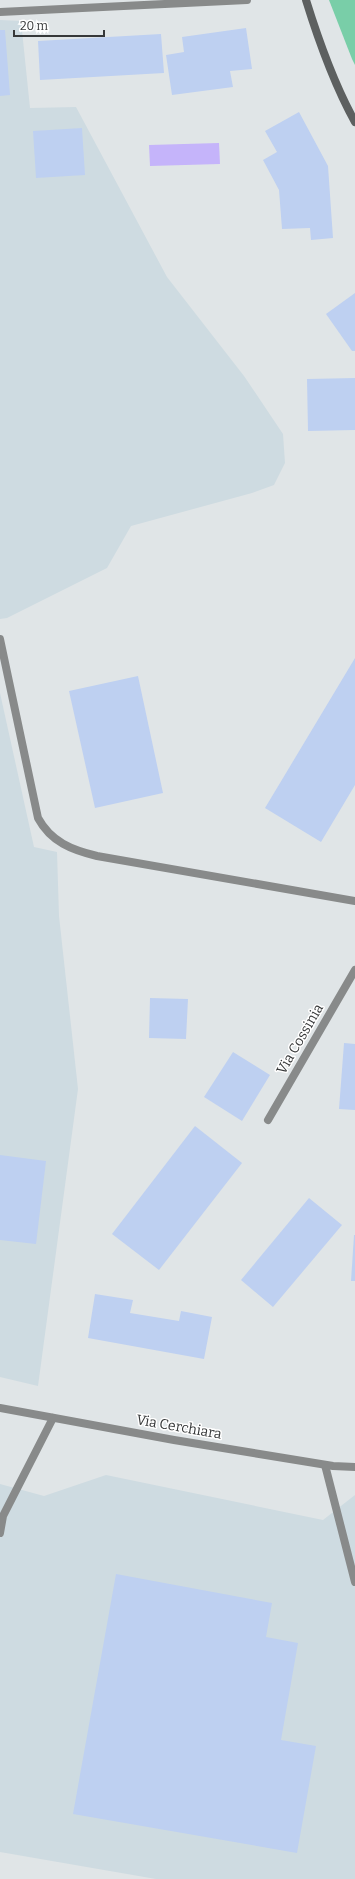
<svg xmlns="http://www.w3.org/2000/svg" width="355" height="1879" font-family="Bitter,serif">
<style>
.built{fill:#cedbe1}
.green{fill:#79cea8}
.water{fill:#c5b4fa}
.building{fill:#bed0f1}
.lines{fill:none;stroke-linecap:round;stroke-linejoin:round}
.lane{stroke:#888a8a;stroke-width:8}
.street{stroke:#888a8a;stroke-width:8}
.secondary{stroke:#5d6060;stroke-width:8}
.labels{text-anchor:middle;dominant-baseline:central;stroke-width:3;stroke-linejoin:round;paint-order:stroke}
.street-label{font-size:14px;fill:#363839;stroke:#fff}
</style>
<rect width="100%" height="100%" fill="#e0e5e7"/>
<g class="built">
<path d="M0,20L21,21L30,108L76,107L167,277L244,376L283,434L285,463L274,485L252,493L131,526L107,568L7,618L0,619Z"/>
<path d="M0,693L34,847L57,852L59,916L78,1089L38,1386L0,1377Z"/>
<path d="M106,1475L323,1520L355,1495V1879H156L0,1852V1484L44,1496Z"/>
</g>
<path class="green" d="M329,0H355V65L352,59Z"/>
<path class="water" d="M219,143L220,164L150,166L149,145Z"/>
<g class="building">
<path d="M246,28L252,69L230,71L233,87L172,95L166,55L184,52L182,37Z"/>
<path d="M0,30H5L10,95L0,96Z"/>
<path d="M161,34L164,73L40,80L38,41Z"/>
<path d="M299,112L328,166L333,238L311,240L310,228L282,229L279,190L263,160L277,152L265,131Z"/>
<path d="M82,128L85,175L36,178L33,131Z"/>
<path d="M355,293V351H352L326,314Z"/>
<path d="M355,378V430L308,431L307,379Z"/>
<path d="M355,658V785L321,842L265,808Z"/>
<path d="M138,676L163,793L95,808L69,691Z"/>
<path d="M150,998L188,999L186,1039L149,1038Z"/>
<path d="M344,1043L355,1044V1110L339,1109Z"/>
<path d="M233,1052L270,1075L242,1121L204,1097Z"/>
<path d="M195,1126L242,1163L159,1270L112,1234Z"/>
<path d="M0,1155L46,1161L36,1244L0,1240Z"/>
<path d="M309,1198L342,1225L273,1307L241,1280Z"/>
<path d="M354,1235H355V1281H351Z"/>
<path d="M95,1294L133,1300L130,1313L179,1321L181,1311L212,1317L204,1359L88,1338Z"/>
<path d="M116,1574L272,1603L266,1637L298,1643L281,1740L316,1746L297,1853L73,1814Z"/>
</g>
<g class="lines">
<g class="lane">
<path d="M0,639L38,818C51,842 72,850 97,856L355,901"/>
<path d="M325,1465L355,1582"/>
<path d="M0,1533L3,1516L53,1418"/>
</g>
<g class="street">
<path d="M0,12L247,0"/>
<path d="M268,1120L355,970"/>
<path d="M0,1408L174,1440L333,1466L355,1467"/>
</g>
<path class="secondary" d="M306,0C319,42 334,84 355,122"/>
</g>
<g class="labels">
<g class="street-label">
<text transform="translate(300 1039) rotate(-60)">Via Cossinia</text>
<text transform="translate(179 1427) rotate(10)">Via Cerchiara</text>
</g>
</g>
<path d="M14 30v6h90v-6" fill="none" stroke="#363839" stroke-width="2"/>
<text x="20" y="30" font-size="12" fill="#363839" stroke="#ffffff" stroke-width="3" paint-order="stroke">20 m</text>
</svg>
